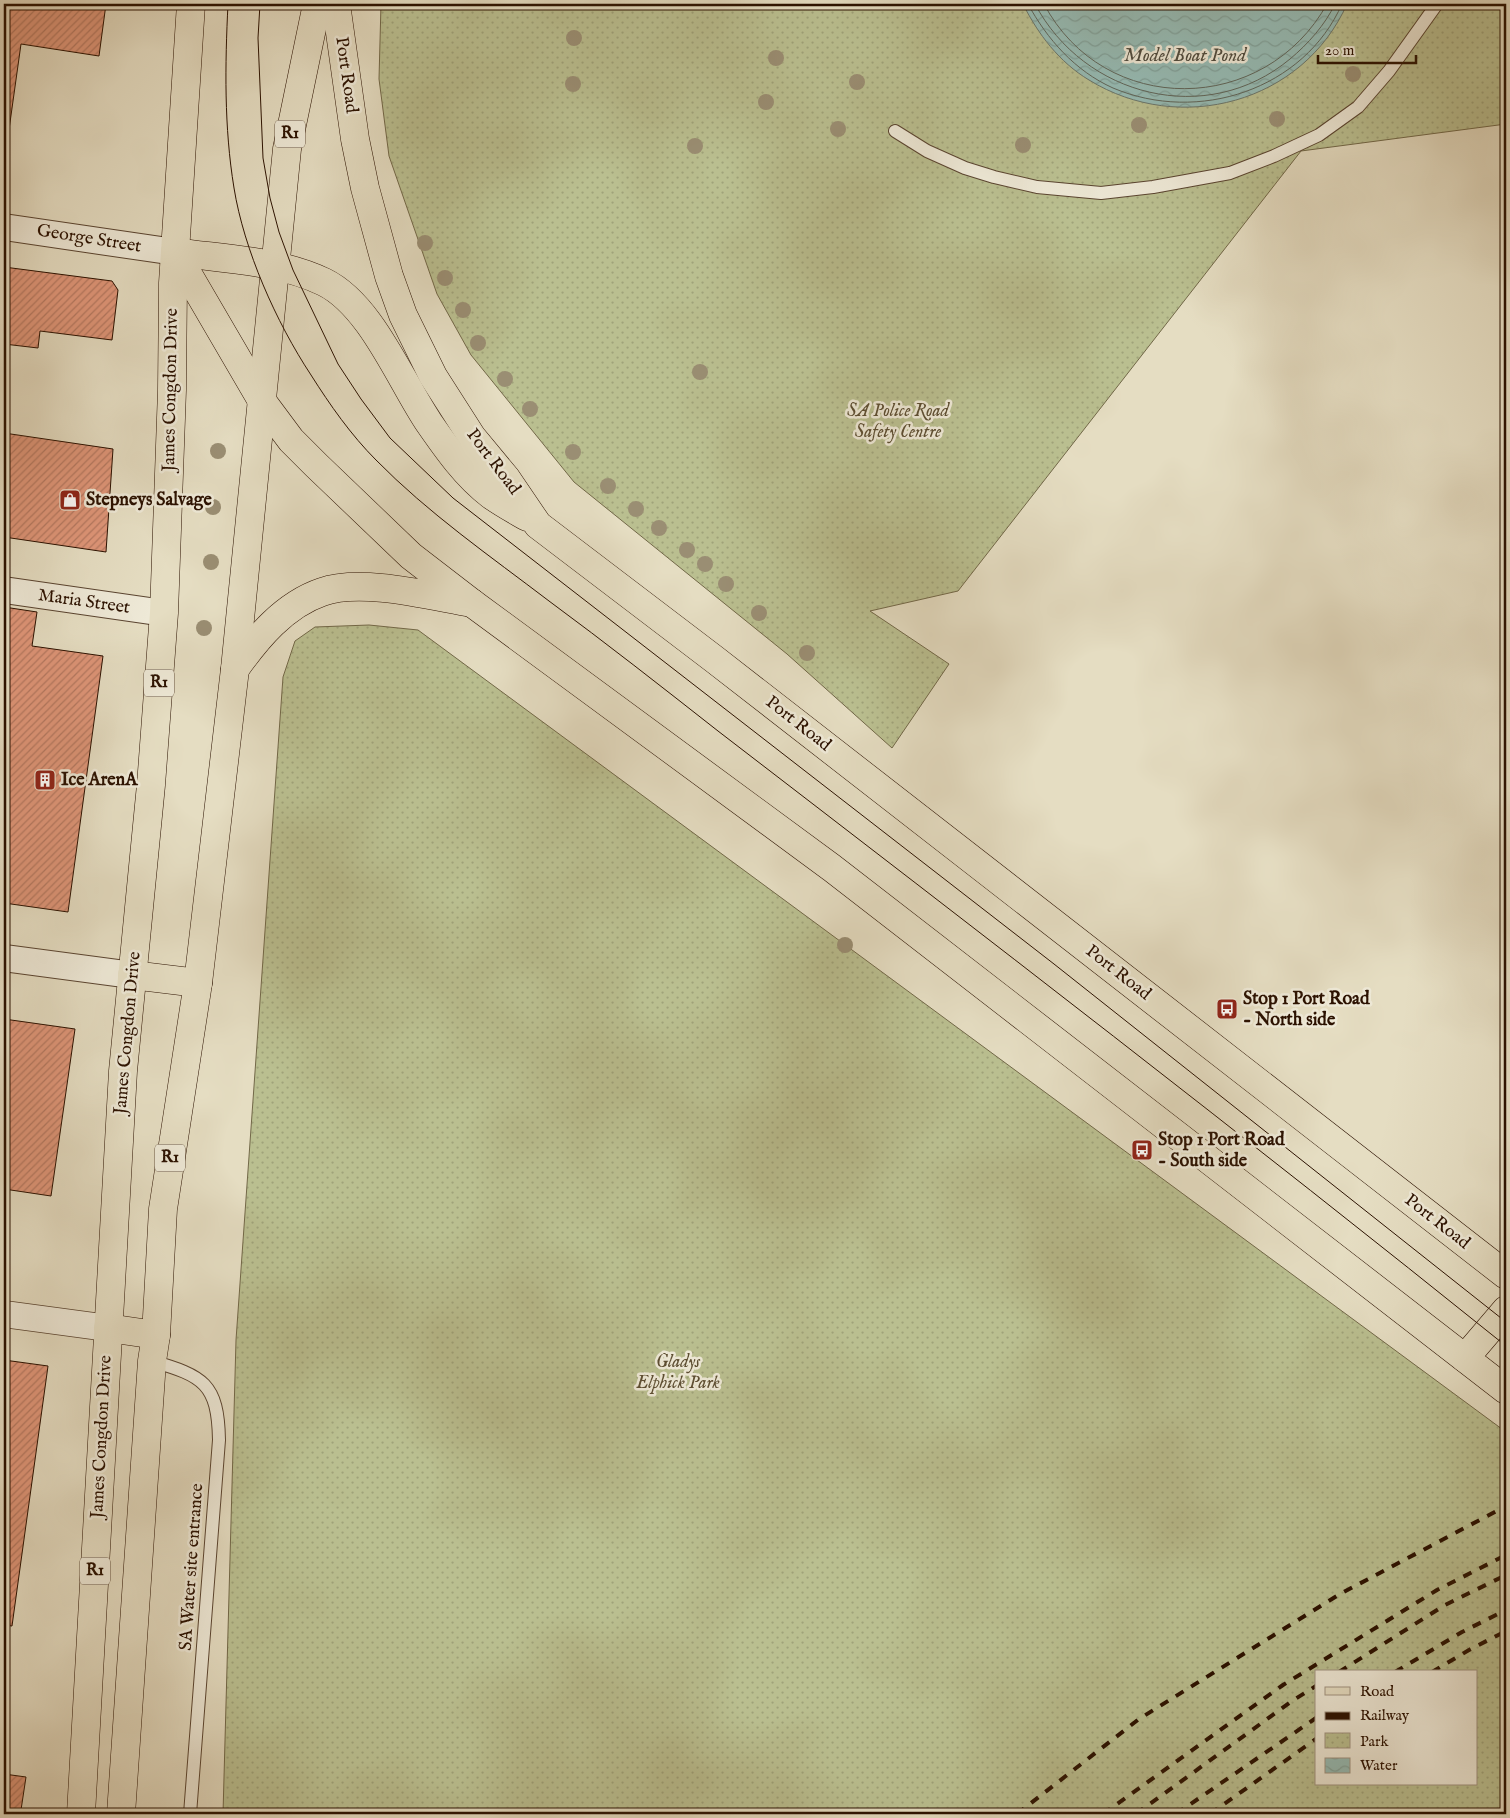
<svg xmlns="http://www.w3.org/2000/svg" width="1510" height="1818" font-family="'IM FELL English',serif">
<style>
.park{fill:url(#park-dots);stroke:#726848;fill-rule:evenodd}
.water{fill:url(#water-waves);stroke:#6b776c}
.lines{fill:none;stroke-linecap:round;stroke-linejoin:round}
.shore{stroke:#60665a;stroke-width:1}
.building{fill:url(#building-hatch);stroke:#2b1100}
.service-casing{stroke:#5a4430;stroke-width:14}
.minor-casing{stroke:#5a4430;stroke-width:28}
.primary-casing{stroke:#2b1100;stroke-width:29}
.trunk-casing{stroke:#2b1100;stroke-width:29}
.service{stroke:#eee9d7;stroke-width:12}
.minor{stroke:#eee9d7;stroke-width:26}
.primary{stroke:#e5ddc2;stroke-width:28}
.trunk{stroke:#e5ddc2;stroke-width:28}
.tram{stroke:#2b1100;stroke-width:1}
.rail{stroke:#2b1100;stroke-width:4;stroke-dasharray:9 9;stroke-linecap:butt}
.tree{fill:#9a8e73}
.labels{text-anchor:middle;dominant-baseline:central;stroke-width:5;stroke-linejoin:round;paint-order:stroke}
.shield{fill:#eee9d7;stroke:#665240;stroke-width:1}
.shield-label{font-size:16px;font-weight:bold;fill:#2b1100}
.street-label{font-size:18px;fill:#2b1100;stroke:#eee9d7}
.park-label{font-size:18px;font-style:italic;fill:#5d4e32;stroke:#eee9d7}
.poi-label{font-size:18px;font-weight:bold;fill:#2b1100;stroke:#eee9d7;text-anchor:start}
.water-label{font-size:19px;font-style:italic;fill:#504c3f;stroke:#eee9d7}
</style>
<defs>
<pattern id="park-dots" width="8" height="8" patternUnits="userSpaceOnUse" patternTransform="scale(1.25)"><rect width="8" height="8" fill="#babf90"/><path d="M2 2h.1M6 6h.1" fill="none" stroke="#a0a37a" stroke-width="1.8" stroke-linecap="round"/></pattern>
<pattern id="water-waves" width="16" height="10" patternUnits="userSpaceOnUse" patternTransform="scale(1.25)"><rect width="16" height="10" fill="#96bbb4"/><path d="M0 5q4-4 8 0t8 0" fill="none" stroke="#81a099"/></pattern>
<pattern id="building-hatch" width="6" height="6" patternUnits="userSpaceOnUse" patternTransform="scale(1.25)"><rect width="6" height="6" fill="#df9679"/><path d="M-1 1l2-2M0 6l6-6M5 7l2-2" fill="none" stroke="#b57961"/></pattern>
</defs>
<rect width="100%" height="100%" fill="#e5ddc2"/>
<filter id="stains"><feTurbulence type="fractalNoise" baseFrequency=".004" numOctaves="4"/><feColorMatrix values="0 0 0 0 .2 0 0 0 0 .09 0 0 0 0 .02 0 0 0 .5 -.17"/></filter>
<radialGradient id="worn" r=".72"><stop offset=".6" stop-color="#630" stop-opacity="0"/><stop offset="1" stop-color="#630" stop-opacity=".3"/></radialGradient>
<g class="park">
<path d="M381,4H1506V124L1301,151L958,591L870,611L949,664L892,748L787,654L574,482L471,355L437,294L389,156L379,79Z"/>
<path d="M369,625L418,630L1506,1432V1814H223L236,1340L283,677L295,641L315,627ZM1316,1672H1476V1784H1316Z"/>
</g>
<path class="water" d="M1023,4H1347C1303,103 1180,136 1089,80C1059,62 1038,34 1023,4Z"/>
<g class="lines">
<g class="shore">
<path d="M1028,4C1047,39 1075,71 1113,88C1198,124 1304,90 1342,4"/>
<path d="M1035,4C1084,97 1207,128 1290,59C1308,44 1325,25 1335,4"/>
<path d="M1044,4C1104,118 1265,116 1327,4"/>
</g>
</g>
<g class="building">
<path d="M4,4H106L99,56L21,44L6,151H4Z"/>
<path d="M4,267L112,281L118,290L112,340L40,331L38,348L4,344Z"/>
<path d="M4,433L113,449L106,552L4,537Z"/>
<path d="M4,607L37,612L32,646L103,656L68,912L4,903Z"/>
<path d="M4,1019L75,1029L51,1196L4,1189Z"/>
<path d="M4,1360L48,1366L12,1626L4,1625Z"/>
<path d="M4,1774L26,1777L21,1810L4,1808Z"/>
</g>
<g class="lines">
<g class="service-casing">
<g id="service">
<path d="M895,131L927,151L965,168L994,177L1037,187L1101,193L1153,187L1230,173L1274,156L1319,135L1358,107L1389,71L1437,4"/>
<path d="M152,1361C203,1376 218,1383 219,1440L190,1814"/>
</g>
</g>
<g class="minor-casing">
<g id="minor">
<path d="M4,227L175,252"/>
<path d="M4,590L164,613"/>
<path d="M4,958L132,975"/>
<path d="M4,1314L108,1328"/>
</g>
</g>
<g class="primary-casing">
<g id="primary">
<path d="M336,4L355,139L365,188L389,276L403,315L433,376L472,437L506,478L538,525L714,659L1506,1275"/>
<path d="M175,252L262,401L291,440L316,465L411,556L472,603L832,868L1506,1390"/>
<path d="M175,252C224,259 278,260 324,282C371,305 400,380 429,423C447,449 466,476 491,495C502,503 515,510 527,517"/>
<path d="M1465,1358L1506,1310"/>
</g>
</g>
<g class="trunk-casing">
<g id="trunk">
<path d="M235,669C257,638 284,605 322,592C362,578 430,596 472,603"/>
<path d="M132,975L198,983"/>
<path d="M108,1328L156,1335"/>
<path d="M81,1814L123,1071L151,785L164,613L172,390L173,283L191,4"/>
<path d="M121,1814L152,1361L156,1335L163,1209L198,983L235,669L287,149L317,4"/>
</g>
</g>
<use href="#service" class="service"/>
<use href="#minor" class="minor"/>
<use href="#primary" class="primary"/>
<use href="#trunk" class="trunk"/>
<g class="tram">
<path d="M228,4C225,65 224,127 234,188C244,250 276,322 311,375C330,405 351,435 376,460C428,513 490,556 549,601C606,643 662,687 718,731C982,934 1246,1137 1506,1346"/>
<path d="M260,4L258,38L263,158L270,198L279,232L293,270L338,364L361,399L390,438L453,498L1054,964L1506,1322"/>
</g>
<g class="rail">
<path d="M1339,1672L1445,1605L1506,1575"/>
<path d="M1395,1672L1462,1632L1506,1610"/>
<path d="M1432,1672L1469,1650L1506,1631"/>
<path d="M1017,1814L1139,1719L1340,1594L1506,1506"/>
<path d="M1103,1814L1283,1685L1437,1590L1506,1555"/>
<path d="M1136,1814L1292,1701L1316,1686"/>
<path d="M1176,1814L1316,1718"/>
<path d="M1210,1814L1316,1739"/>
</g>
</g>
<g class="tree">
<circle cx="574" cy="38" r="8"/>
<circle cx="776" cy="58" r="8"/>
<circle cx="1353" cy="74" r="8"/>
<circle cx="857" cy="82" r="8"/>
<circle cx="573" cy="84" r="8"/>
<circle cx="766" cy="102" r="8"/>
<circle cx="1277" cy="119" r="8"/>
<circle cx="1139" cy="125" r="8"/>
<circle cx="838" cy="129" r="8"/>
<circle cx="1023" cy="145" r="8"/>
<circle cx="695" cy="146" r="8"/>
<circle cx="425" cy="243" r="8"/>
<circle cx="445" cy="278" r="8"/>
<circle cx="463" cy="310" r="8"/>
<circle cx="478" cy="343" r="8"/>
<circle cx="700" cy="372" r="8"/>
<circle cx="505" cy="379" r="8"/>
<circle cx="530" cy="409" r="8"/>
<circle cx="218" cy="451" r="8"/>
<circle cx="573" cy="452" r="8"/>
<circle cx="608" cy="486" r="8"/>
<circle cx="213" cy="507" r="8"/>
<circle cx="636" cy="509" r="8"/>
<circle cx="659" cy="528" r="8"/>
<circle cx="687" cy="550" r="8"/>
<circle cx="211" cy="562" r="8"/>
<circle cx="705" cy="564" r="8"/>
<circle cx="726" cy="584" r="8"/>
<circle cx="759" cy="613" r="8"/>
<circle cx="204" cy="628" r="8"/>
<circle cx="807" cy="653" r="8"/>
<circle cx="845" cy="945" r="8"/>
</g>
<defs>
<g id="shop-square" transform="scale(1.125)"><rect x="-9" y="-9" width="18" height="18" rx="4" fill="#8f2418" stroke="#eee9d7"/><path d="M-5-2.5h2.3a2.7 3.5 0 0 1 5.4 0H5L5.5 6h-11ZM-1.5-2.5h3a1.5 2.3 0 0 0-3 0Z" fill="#fff"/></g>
<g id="building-square" transform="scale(1.125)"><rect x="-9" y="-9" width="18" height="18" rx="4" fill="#8f2418" stroke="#eee9d7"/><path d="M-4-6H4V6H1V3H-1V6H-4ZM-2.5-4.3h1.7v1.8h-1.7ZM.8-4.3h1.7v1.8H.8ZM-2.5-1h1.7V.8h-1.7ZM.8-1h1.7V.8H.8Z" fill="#fff"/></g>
<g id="bus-square" transform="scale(1.125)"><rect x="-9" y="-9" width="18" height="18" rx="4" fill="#8f2418" stroke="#eee9d7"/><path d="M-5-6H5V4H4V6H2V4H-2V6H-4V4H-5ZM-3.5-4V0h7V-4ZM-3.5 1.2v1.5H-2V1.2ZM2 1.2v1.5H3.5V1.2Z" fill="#fff"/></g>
</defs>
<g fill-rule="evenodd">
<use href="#shop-square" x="70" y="500"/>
<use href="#building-square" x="45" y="780"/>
<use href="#bus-square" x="1227" y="1009"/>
<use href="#bus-square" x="1142" y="1150"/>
</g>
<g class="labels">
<g class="shield">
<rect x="275" y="120.5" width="30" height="27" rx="4"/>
<rect x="144" y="669.5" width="30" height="27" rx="4"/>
<rect x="155" y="1144.5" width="30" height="27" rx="4"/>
<rect x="80" y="1557.5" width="30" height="27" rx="4"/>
</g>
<g class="shield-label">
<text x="290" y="134">R1</text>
<text x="159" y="683">R1</text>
<text x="170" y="1158">R1</text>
<text x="95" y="1571">R1</text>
</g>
<g class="street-label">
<text transform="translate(346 75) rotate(82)">Port Road</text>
<text transform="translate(89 239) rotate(9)">George Street</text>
<text transform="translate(171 390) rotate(-89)">James Congdon Drive</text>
<text transform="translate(493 462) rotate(53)">Port Road</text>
<text transform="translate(84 602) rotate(8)">Maria Street</text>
<text transform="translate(798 724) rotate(38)">Port Road</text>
<text transform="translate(1118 973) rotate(38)">Port Road</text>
<text transform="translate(128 1033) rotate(-85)">James Congdon Drive</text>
<text transform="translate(1437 1222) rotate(38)">Port Road</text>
<text transform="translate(102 1437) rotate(-87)">James Congdon Drive</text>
<text transform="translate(192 1567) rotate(-86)">SA Water site entrance</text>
</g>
<g class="park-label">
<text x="898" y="411">SA Police Road<tspan x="898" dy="21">Safety Centre</tspan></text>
<text x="678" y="1362">Gladys<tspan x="678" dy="21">Elphick Park</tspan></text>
</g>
<g class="poi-label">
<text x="86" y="500">Stepneys Salvage</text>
<text x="61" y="780">Ice ArenA</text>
<text x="1243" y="999">Stop 1 Port Road<tspan x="1243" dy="21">- North side</tspan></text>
<text x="1158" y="1140">Stop 1 Port Road<tspan x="1158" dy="21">- South side</tspan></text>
</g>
<g class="water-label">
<text x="1185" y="56">Model Boat Pond</text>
</g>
</g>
<rect width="1510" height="1818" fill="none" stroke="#e5ddc2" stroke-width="20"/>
<rect x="5" y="5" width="1500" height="1808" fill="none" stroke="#2b1100" stroke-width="2.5"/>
<rect x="10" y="10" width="1490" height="1798" fill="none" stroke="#2b1100"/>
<rect x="1315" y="1670" width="162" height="115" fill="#eee9d7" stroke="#a09381"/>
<rect x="1325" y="1687" width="25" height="8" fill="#e5ddc2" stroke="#a09381"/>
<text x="1360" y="1696" font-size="15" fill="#2b1100">Road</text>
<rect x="1325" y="1712" width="25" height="8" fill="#2b1100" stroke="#a09381"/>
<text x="1360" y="1720" font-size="15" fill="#2b1100">Railway</text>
<rect x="1325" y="1733" width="25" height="15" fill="url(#park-dots)" stroke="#a09381"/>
<text x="1360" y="1746" font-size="15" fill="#2b1100">Park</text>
<rect x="1325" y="1758" width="25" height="15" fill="url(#water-waves)" stroke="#a09381"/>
<text x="1360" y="1770" font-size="15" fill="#2b1100">Water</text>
<path d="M1318 55v8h98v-8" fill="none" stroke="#2b1100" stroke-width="2.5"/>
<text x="1325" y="55" font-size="15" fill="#2b1100" stroke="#eee9d7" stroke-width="4" paint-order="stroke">20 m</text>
<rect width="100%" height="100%" filter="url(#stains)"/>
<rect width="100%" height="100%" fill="url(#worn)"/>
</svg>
